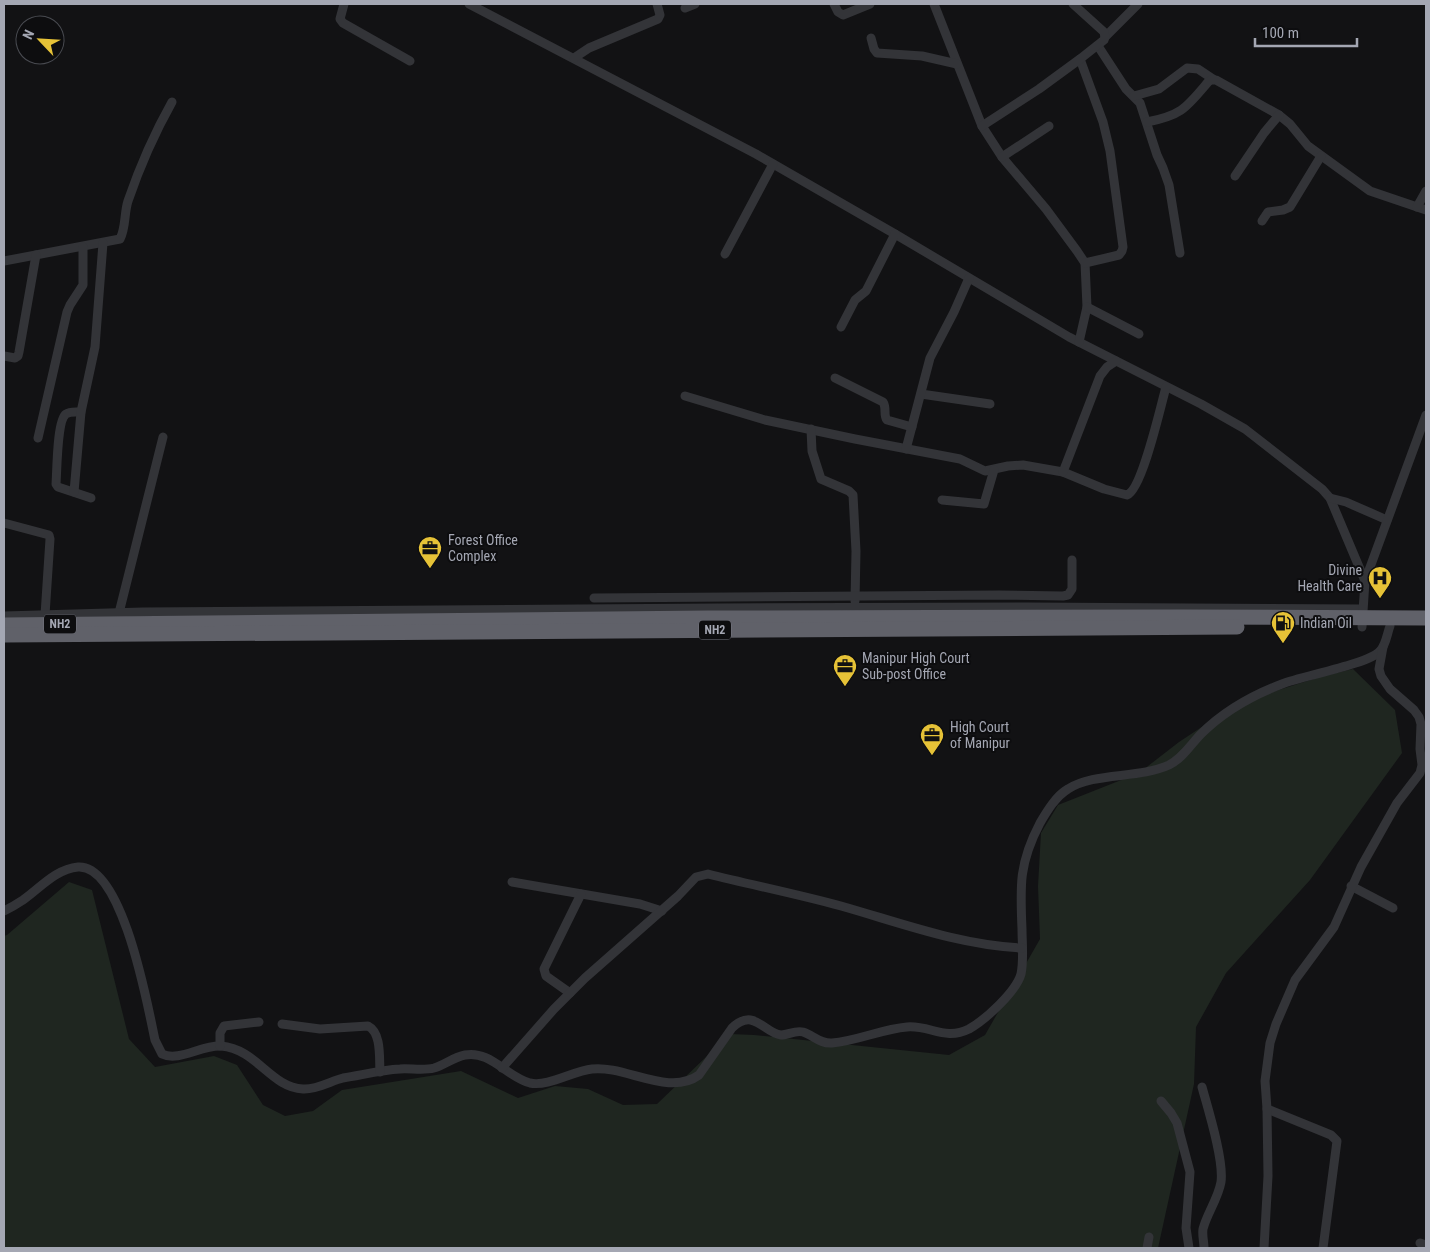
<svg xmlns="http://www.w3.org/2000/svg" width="1430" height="1252" font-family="'Roboto Condensed',sans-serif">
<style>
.green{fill:#1f2620}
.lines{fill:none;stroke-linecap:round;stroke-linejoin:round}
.street{stroke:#333438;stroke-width:9}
.highway{stroke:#606169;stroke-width:15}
.labels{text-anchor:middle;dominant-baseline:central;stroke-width:4;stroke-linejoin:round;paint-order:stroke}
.shield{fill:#0d0d0f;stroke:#777982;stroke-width:1}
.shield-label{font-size:12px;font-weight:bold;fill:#a4a7b3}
.poi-label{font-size:14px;fill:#a4a7b3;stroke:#0d0d0f;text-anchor:start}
</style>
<rect width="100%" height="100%" fill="#121214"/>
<path class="green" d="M1353,669L1395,710L1402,753L1310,880L1226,973L1196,1027L1194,1084L1158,1248H4V936L7,935L69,882L92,890L129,1039L155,1067L214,1056L237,1065L263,1105L285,1116L313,1111L342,1090L461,1071L518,1098L555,1086L588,1089L623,1105L657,1104L730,1034L754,1035L949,1055L985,1035L1040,939L1038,886L1041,833L1058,805L1139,773L1179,742L1238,703L1323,676Z"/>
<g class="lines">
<g class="street">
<path d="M344,4L340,19L343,23L410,61"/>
<path d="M469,4L756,154L895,234L1069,337L1201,404L1245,429L1322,489L1330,498L1365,581"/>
<path d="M834,4L838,12L843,15L870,4"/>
<path d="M934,4L982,126L1002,157L1046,209L1077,251L1085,263L1087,307L1079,342"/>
<path d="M685,8L695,4"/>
<path d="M1105,37L1138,4"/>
<path d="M871,38L874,49L877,53L922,56L957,64"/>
<path d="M1098,46L1126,89L1140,103L1157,155L1163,168L1169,185L1180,253"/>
<path d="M574,58L589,48L658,19L660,15L657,4"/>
<path d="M1080,59L1103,122L1110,151L1123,247L1122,251L1119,255L1085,263"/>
<path d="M1134,96L1159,89L1187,68L1198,69L1213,79"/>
<path d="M1147,122C1182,115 1186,108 1208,82L1211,80H1216L1279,115L1290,124L1308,146L1370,191L1426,210"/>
<path d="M982,126L1039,89L1080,59L1104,40L1105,37L1104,32L1073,4"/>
<path d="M1002,157L1049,126"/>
<path d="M1235,176L1264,133L1279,115"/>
<path d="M1417,207L1426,191"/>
<path d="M1262,221L1268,212L1283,210L1290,207L1321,156"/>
<path d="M725,254L773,164"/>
<path d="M4,261L120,239C126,228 124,213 128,201C140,166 154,134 172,102"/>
<path d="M1087,307L1139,334"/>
<path d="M841,327L855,300L866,291L895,234"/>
<path d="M4,356L15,358L18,356L19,352L36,255"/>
<path d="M835,378L883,402C887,408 883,415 887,420L912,427"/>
<path d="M921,394L990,404"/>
<path d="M685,396L765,420L855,439L960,459L985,471L1008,466L1023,465L1063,472L1104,489L1127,495C1142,490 1161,405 1166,387"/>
<path d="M81,412C76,412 70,411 66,414C57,420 57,471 56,484L58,487L91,498"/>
<path d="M811,429L812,451L821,479L849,491L853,495L856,551L855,601"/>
<path d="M38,438L67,312L70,305L83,285V247"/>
<path d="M906,449L930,358L954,312L969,278"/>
<path d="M1063,472L1100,376L1107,367L1116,361"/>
<path d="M74,492L81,412L95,347L103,243"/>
<path d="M1330,498L1346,502L1387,520"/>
<path d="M942,500L984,504L994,470"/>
<path d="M4,523L49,535L50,539L45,615"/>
<path d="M594,598L999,595L1063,596L1068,595L1072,589V560"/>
<path d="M119,613L163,437"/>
<path d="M4,616L143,612L718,608L1028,607L1362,609"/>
<path d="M1362,627L1365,581L1426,415"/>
<path d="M512,882L640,904L662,911"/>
<path d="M1351,886L1393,908"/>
<path d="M4,911C10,908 17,904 23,900C40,888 56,869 78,867C123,864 148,1008 155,1040L162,1054C179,1062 201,1045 221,1046C257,1049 270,1087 303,1089C316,1090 331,1081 343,1078C362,1075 381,1070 400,1069C410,1068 423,1071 434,1068C444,1065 454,1057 465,1055C490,1050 507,1077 530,1083C548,1087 573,1071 592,1069C625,1065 669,1097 699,1075L732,1028C754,1007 764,1033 781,1035C788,1035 795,1030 803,1032C813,1035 820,1044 832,1043C857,1041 882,1029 907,1027C930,1025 945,1041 969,1029C985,1020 1016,992 1021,974C1024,960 1022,943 1022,929C1020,885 1019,863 1040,823C1047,811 1056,796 1068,789C1094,772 1139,779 1169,765C1183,758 1191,744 1201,734C1223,712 1253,695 1282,684C1302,676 1369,664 1380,651C1386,645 1387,634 1390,626"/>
<path d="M570,993L546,976L544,969L581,894"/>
<path d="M282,1024L320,1029L368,1026C382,1033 379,1059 380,1072"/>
<path d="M220,1046V1033L224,1026L259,1022"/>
<path d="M502,1068L554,1009L585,978L678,896L696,877L708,874C752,885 797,894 841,906C901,923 959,945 1022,948"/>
<path d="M1202,1087C1208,1109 1224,1160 1221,1182C1218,1199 1207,1213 1203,1229C1202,1235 1204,1242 1204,1248"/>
<path d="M1161,1101L1171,1113L1177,1123L1190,1172L1186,1228L1189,1248"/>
<path d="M1267,1109L1331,1135L1337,1141L1323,1248"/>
<path d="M1420,1243L1426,1245"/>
<path d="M1147,1248L1149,1237"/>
<path d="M1264,1248L1268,1176L1267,1109L1265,1081L1270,1043L1276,1024L1295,980L1334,927L1361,867L1397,803L1420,773L1422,765L1420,749L1421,724L1419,717L1414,710L1390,689L1381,676L1379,669L1383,647"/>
</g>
<g class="highway">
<path d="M4,625L708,618L1181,617L1426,618"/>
<path d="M4,635L1237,627"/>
</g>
</g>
<defs>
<g id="office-pin" transform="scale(1.25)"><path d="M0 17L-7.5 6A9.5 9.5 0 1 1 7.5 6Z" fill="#e6c237" stroke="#0d0d0f"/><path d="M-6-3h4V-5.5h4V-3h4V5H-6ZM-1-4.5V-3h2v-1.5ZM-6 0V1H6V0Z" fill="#111"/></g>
<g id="hospital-pin" transform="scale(1.25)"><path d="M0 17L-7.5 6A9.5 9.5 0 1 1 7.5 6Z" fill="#e6c237" stroke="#0d0d0f"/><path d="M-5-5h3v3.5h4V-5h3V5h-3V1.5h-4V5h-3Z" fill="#111"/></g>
<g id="fuel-pin" transform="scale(1.25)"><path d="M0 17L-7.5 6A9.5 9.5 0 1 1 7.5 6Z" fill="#e6c237" stroke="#0d0d0f"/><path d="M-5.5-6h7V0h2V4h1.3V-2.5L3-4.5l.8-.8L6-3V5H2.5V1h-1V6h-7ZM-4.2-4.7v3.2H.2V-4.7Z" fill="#111"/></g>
</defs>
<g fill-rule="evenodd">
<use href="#office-pin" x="430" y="548"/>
<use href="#hospital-pin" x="1380" y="578"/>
<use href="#fuel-pin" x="1283" y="623"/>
<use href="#office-pin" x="845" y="666"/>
<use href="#office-pin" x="932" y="735"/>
</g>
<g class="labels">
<g class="shield">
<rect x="44" y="614.5" width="32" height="19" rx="4"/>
<rect x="699" y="620.5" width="32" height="19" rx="4"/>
</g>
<g class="shield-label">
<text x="60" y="624">NH2</text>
<text x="715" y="630">NH2</text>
</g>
<g class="poi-label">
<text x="448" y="540">Forest Office<tspan x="448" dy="16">Complex</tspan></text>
<text x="1362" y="570" text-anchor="end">Divine<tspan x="1362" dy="16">Health Care</tspan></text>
<text x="1300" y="623">Indian Oil</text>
<text x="862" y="658">Manipur High Court<tspan x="862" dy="16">Sub-post Office</tspan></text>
<text x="950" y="727">High Court<tspan x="950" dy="16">of Manipur</tspan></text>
</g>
</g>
<rect width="1430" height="1252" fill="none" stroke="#a4a7b3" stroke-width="10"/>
<g transform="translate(40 40) rotate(295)"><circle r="24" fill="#0d0d0f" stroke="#494b51"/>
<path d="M0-4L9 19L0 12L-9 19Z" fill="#e6c237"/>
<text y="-8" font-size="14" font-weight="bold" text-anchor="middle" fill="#a4a7b3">N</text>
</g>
<path d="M1255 38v8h102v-8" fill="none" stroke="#a4a7b3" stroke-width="2.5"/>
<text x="1262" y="38" font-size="15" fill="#a4a7b3" stroke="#0d0d0f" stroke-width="4" paint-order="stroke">100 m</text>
</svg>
